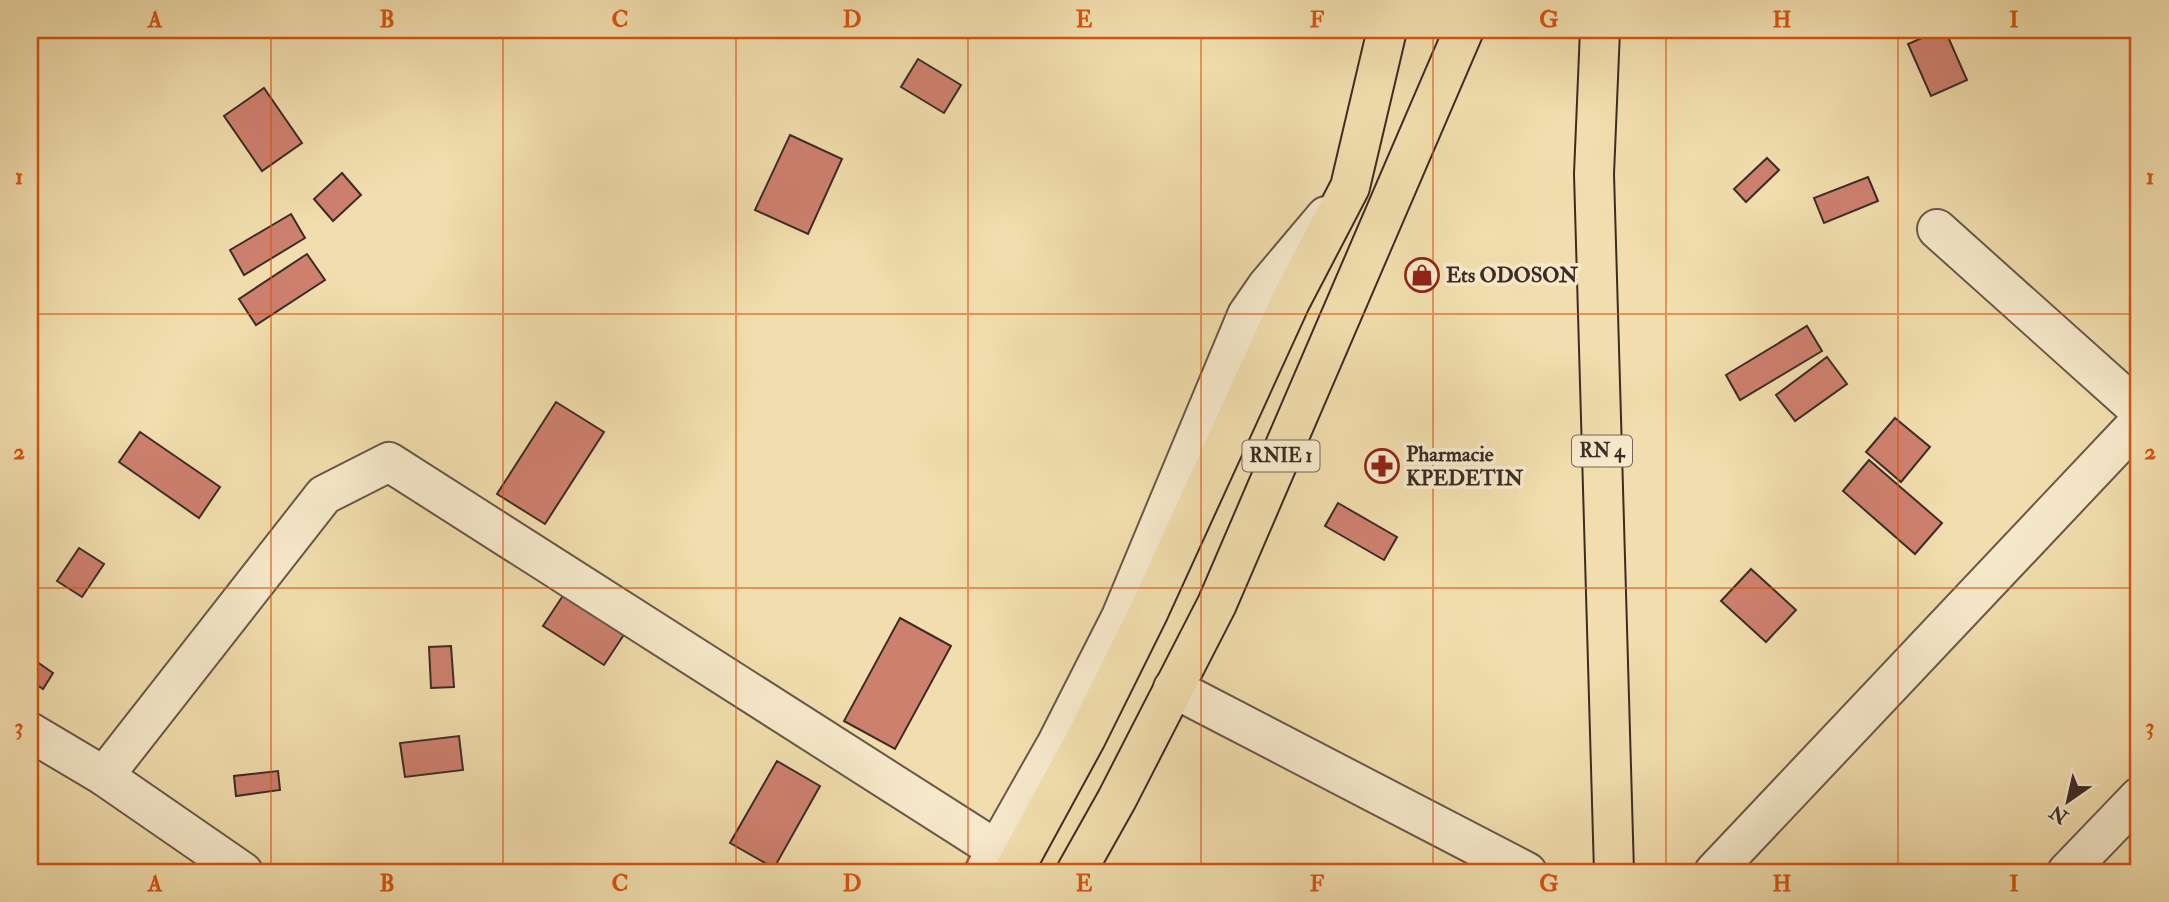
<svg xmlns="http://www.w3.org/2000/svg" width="2169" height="902" font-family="'IM FELL Double Pica',serif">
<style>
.building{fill:#ce806f;stroke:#3c2c26;stroke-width:2}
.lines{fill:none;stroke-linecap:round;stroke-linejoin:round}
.minor-casing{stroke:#695848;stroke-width:42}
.major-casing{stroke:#3c2c26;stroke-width:42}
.highway-casing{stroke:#3c2c26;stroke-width:42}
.minor{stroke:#f6e9ca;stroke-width:38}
.major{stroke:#f1ddad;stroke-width:38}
.highway{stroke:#f1ddad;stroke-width:38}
.grid{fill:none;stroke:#d7540f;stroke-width:2;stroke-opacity:0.55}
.labels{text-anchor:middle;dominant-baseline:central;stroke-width:7;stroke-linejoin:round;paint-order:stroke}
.shield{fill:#f6e9ca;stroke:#746557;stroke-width:2}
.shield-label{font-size:19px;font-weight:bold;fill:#3c2c26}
.poi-label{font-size:21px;font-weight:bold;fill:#3c2c26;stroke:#f6e9ca;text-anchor:start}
.neatline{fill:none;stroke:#d7540f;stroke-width:2.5}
.grid-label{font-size:23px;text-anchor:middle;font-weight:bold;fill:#d7540f}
</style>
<rect width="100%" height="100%" fill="#f1ddad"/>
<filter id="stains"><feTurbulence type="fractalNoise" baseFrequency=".00286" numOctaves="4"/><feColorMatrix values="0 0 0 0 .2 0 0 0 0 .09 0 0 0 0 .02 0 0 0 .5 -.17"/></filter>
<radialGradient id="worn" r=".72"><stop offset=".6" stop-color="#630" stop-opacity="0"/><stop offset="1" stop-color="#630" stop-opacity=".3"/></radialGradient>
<g class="building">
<path d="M1940,30H1945L1967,80L1931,96L1908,44Z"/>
<path d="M918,59L961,85L944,113L901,87Z"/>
<path d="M264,88L302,143L262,171L224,116Z"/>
<path d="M790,135L842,159L808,234L755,210Z"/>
<path d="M1767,158L1779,170L1746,202L1734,189Z"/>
<path d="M342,173L361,195L333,221L314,199Z"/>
<path d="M1868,177L1878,201L1824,223L1814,198Z"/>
<path d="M291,214L305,238L244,275L230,250Z"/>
<path d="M307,254L325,280L256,325L239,299Z"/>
<path d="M1807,326L1822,351L1740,400L1726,375Z"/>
<path d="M1827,357L1847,384L1795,421L1776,395Z"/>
<path d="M556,402L604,432L545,524L497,494Z"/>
<path d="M1895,418L1930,447L1901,482L1866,452Z"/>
<path d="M140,432L220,487L199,518L119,462Z"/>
<path d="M1869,460L1942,523L1915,554L1843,491Z"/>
<path d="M1338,503L1397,537L1384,560L1325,526Z"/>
<path d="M79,548L104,564L82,597L57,581Z"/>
<path d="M1751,569L1796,610L1766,642L1721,601Z"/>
<path d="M566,591L627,630L604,665L543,626Z"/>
<path d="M900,618L951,646L895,749L844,721Z"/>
<path d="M2139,644V660L2131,652Z"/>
<path d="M451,646L454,687L431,688L429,647Z"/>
<path d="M30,657L53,673L43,689L30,680Z"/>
<path d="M459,736L463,770L405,777L400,743Z"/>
<path d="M777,761L820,786L774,868L730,843Z"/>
<path d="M278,771L280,790L236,796L234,776Z"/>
</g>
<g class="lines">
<g class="minor-casing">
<g id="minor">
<path d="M1937,229L2139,410"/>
<path d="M1173,688L1527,872"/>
<path d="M30,732L104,776L243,872"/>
<path d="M104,776L324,495L389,462L997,850"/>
<path d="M984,872L1057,743L1121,617L1247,315L1267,286L1326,216"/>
<path d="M1714,872L2139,422"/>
<path d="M2067,872L2139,797"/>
</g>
</g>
<g class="major-casing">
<path id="major" d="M1600,30L1594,174L1614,872"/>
</g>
<g class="highway-casing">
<g id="highway">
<path d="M1013,872L1086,738L1148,613L1290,302L1350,187L1387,30"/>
<path d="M1076,872L1117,799L1217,604L1464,30"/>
</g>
</g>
<use href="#minor" class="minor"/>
<use href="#major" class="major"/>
<use href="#highway" class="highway"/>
</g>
<path class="grid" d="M271,30V872M503,30V872M736,30V872M968,30V872M1201,30V872M1433,30V872M1666,30V872M1898,30V872M30,314H2139M30,588H2139"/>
<defs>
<g id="shop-ring" transform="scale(1.75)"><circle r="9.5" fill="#f6e9ca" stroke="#8f2418" stroke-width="1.5"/><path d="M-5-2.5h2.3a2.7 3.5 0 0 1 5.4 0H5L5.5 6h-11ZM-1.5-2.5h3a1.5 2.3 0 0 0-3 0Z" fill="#8f2418"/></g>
<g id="pharmacy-ring" transform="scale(1.75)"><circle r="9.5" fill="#f6e9ca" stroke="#8f2418" stroke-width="1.5"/><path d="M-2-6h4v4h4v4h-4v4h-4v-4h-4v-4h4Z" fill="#8f2418"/></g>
</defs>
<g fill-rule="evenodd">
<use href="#shop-ring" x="1422" y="275"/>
<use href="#pharmacy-ring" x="1382" y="466"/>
</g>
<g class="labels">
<g class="shield">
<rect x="1572" y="435.5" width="60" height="31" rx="5"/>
<rect x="1242.5" y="440.5" width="77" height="31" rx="5"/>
</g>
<g class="shield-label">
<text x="1602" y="451">RN 4</text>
<text x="1281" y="456">RNIE 1</text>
</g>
<g class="poi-label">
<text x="1446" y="275">Ets ODOSON</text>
<text x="1406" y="454">Pharmacie<tspan x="1406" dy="24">KPEDETIN</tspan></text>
</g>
</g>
<rect width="2169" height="902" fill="none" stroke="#f1ddad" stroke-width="77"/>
<g transform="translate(2068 801) rotate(214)" stroke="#f6e9ca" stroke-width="5" paint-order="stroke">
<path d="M0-5L12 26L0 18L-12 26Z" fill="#3c2c26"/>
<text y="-10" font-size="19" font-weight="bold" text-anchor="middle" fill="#3c2c26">N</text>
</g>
<rect x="38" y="38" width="2092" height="826" class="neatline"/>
<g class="grid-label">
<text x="155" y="27">A</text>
<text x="387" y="27">B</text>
<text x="620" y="27">C</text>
<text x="852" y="27">D</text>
<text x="1084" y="27">E</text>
<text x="1317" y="27">F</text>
<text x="1549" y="27">G</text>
<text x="1782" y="27">H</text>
<text x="2014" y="27">I</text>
<text x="19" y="184">1</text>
<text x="2150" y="184">1</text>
<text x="19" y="459">2</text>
<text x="2150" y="459">2</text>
<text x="19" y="734">3</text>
<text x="2150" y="734">3</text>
<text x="155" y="891">A</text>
<text x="387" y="891">B</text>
<text x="620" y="891">C</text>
<text x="852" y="891">D</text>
<text x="1084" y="891">E</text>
<text x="1317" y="891">F</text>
<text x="1549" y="891">G</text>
<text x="1782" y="891">H</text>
<text x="2014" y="891">I</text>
</g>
<rect width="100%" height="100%" filter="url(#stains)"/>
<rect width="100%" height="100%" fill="url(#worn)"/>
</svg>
